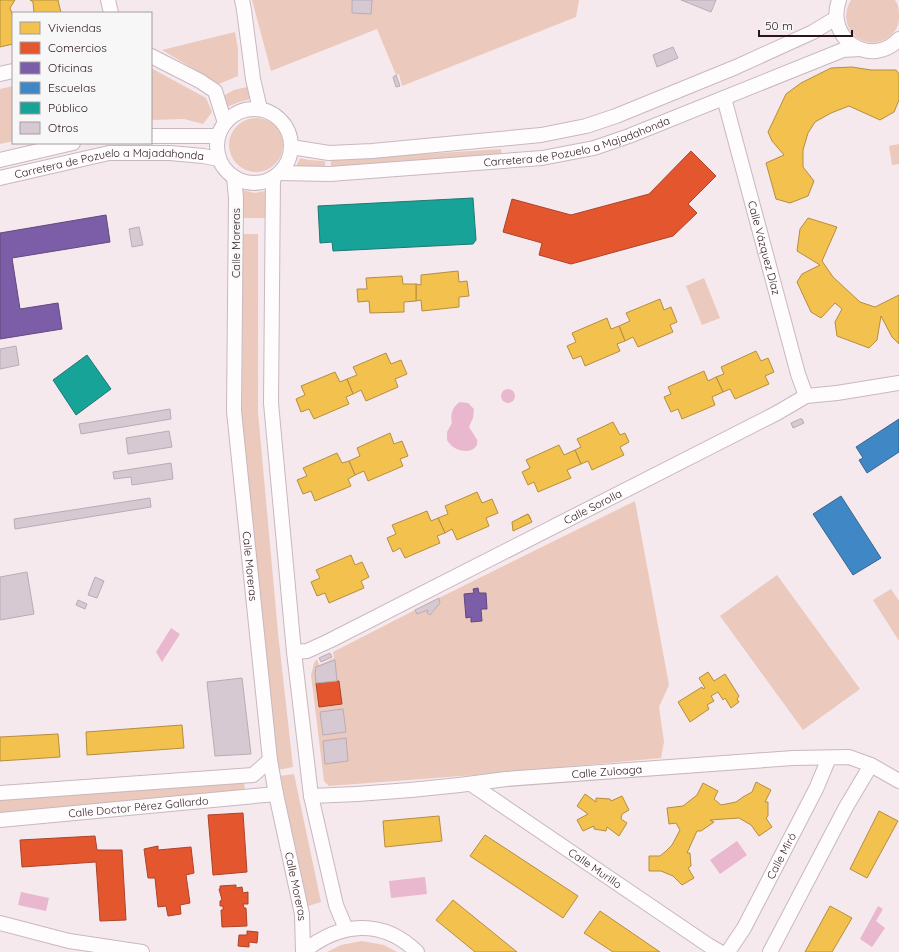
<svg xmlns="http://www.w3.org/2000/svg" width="899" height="952" font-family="Quicksand,sans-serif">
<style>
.green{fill:#ebc9bc}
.water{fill:#e9b7ce}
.homes{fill:#f2c14e;stroke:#b68d40}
.shops{fill:#e4572e;stroke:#ac432a}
.offices{fill:#7b5ea7;stroke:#63487e}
.schools{fill:#3f88c5;stroke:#396693}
.public{fill:#17a398;stroke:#1d7874}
.building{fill:#d7c9d2;stroke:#baacb6}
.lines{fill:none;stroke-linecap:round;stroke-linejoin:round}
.minor-casing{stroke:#c8b8bf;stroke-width:16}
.minor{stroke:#fefcfc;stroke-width:14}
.labels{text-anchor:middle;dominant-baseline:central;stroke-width:4;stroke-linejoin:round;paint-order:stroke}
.street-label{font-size:11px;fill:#2a151f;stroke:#f7f7f7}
</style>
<rect width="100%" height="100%" fill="#f5e9ee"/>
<g class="green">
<path d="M252,0H579L576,17L402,86L399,74L396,75L377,29L271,71Z"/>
<path d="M851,0H895C899,6 899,11 899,18C899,25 896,31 890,36C865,56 834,27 851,0Z"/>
<path d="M235,32L238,49V76L219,84L162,50Z"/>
<path d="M151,68L206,98L212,112L203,124L184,119L151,120Z"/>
<path d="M13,86V141L0,144V89Z"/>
<path d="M247,87L251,99L239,102L227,107L223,96L234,90Z"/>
<circle cx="256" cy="145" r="27"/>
<path d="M899,144V164L892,165L889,146Z"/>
<path d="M501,149L502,157L331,168V160Z"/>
<path d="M300,158L309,160L325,161V168L295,169Z"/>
<path d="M242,190L255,193L265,191V218H243V197Z"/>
<path d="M243,234H258V412L278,633L293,767L278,770L264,648L242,416Z"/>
<path d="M704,278L720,318L702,325L686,286Z"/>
<path d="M635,501L669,685L659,707L664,742L661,758L501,773L329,786L324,781L311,675L314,663L317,659L319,665L334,658L333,652L415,610L417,614L428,610L427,613L430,615L440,603L439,598Z"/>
<path d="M777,575L860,689L803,730L720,616Z"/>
<path d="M891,589L899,601V641L873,600Z"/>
<path d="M294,774L321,902L308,906L280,776Z"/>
<path d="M244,780L245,792L0,813V797Z"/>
<path d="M362,941L384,945L397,952H327L341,945Z"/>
</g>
<g class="water">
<circle cx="508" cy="396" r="7"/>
<path d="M460,402L468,403L474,409L473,418L469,427C471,431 475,435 477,440C480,454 455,455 447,440V432L452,423C450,415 452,407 460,402Z"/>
<path d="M171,628L180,634L162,662L156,652Z"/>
<path d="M737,841L747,855L720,874L710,860Z"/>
<path d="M425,877L427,894L391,898L389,881Z"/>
<path d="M21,892L49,898L46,911L18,905Z"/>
<path d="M878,906L883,909L876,921L885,928L872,947L860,939Z"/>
</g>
<g class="homes">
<path d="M0,0H15L10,8L13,17V44L0,47Z"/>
<path d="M30,0H58L61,13H34L33,2Z"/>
<path d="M852,67L871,70H896L899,74V100L894,112L880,120L849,106L831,113L815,122L808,133L803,150V167L814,181L808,196L790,203L776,199L766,163L784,155L772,141L768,132L786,94L801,83L831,68Z"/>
<path d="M808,218L837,227L822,261L833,277L860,302L875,307L899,295V344L892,337L881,316L877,340L869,348L837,336L835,322L842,309L835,303L821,318L811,312L797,282L802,274L820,265L797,251L800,229Z"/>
<path d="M458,271L459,282L467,281L469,296L459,297V307L422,311L421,300L416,301V284L421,285V275Z"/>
<path d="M402,276L403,284H416V301L404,302V312L370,313L369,301L358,302L357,289H367L366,278Z"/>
<path d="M660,299L664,310L671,307L677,322L670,325L673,332L638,347L633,337L625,341L619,326L630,321L626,313Z"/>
<path d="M607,318L611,329L619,326L625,341L617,344L620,351L585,366L581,356L573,359L567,346L576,342L572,333Z"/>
<path d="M756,351L761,361L768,358L774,372L765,376L769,384L735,399L730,389L723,392L716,377L724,374L721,367Z"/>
<path d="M386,353L391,364L401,360L407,374L395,379L398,387L366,401L361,390L353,394L347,379L357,375L353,367Z"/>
<path d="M704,371L708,381L716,377L723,392L712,397L715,405L682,419L678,409L671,412L664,397L671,394L668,387Z"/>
<path d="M335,372L340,382L347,379L353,394L346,397L349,404L314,419L309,409L301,412L296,399L305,395L301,386Z"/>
<path d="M613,422L620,435L625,433L629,442L620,447L624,455L592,470L588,461L581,464L575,450L581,447L577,439Z"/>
<path d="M390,433L394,444L402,441L408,456L400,459L403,466L368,481L364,471L355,475L349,461L360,456L357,448Z"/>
<path d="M559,445L564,455L575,450L581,464L567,470L571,478L538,492L534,482L528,485L522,472L530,468L526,460Z"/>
<path d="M337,453L342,463L349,461L355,475L348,479L351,486L315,501L311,491L303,494L297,480L307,476L303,468Z"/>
<path d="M477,492L482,503L492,499L498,513L486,518L489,526L457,540L452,529L445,533L438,518L448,514L445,506Z"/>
<path d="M427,511L431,521L438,518L445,533L437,536L440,543L405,558L400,548L393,552L387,538L396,534L392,525Z"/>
<path d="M528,514L531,519L522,523L520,518Z"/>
<path d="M528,514L532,522L513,531L512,522Z"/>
<path d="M351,555L355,565L362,562L369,577L361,581L364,588L329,603L325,593L317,596L311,582L320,578L316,570Z"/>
<path d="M708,672L714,681L725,674L739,696L737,699L739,702L731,708L725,698L723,700L718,692L711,696L714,701L707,705L709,709L690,722L678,702L702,687L703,689L705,688L699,678Z"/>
<path d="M182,725L184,748L87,755L86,732Z"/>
<path d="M58,734L60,757L0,761V737Z"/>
<path d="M756,782L771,790L765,802H768V816L766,818L772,827L759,836L751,825L739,818L710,820L714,822L701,831H697L687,853H690L691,866L688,868L694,878L682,885L673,876L661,871H649V856H660L666,851L672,845L680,830L676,823L669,824L667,808L683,806L697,795L703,783L718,791L714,799L721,805L736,802L743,797L752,792Z"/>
<path d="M585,794L596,802V798L610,799L611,801L622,796L629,810L622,814L621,819L627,823L619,836L607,827L606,831L594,829V826L583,831L577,820L588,814L577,806Z"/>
<path d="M879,811L898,821L867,878L850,869Z"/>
<path d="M439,816L442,841L385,847L383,821Z"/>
<path d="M485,835L578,896L563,918L470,856Z"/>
<path d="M453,900L517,952H475L436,920Z"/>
<path d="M830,906L852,918L832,952H805Z"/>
<path d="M600,911L660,952H613L584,933Z"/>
</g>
<g class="shops">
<path d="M691,151L716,176L688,204L697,213L673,236L571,264L539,255L542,243L503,232L512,199L571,215L649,194Z"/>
<path d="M339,681L342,704L319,707L316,683Z"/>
<path d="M243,813L247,872L213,875L208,815Z"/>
<path d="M95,836L97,850H122L126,920L100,921L96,862L22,867L20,840Z"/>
<path d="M158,846V850L191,847L194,873L186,875L190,903L180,905L181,914L168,916L166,906L158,907L155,878H148L144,849Z"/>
<path d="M236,885V888L242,887L243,893L248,892V904H243L244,908H246L247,926L222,927L221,910H223V906H220V901L222,900L219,889H220V886Z"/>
<path d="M247,931L258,932L257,943L249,942V947L238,946L239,935H247Z"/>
</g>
<g class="offices">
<path d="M106,215L110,242L12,258L20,309L58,303L62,329L0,339V233Z"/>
<path d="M478,588L479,593H486L487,609H481L482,621L471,622V617L466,618L464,594L474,593L473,589Z"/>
</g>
<g class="schools">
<path d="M899,419V452L867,473L859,460L863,458L856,447Z"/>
<path d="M841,496L881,558L853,575L813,514Z"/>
</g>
<g class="public">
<path d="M473,198L476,240L473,244L333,251L332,242L320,243L318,206Z"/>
<path d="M87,355L111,389L76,415L53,380Z"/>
</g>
<g class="building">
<path d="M352,0H372L371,14L352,13Z"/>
<path d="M681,0H716L711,12Z"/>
<path d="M673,47L678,58L657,67L653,55Z"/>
<path d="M396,75L400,86L396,87L393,77Z"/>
<path d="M139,227L143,245L132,247L129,229Z"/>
<path d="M16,346L19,365L0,369V349Z"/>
<path d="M170,409L171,419L81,434L79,424Z"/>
<path d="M800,419H802L804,423L793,428L791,423Z"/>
<path d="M169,431L172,447L128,454L126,438Z"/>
<path d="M171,463L173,479L132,485L131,477L114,479L113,472Z"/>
<path d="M150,498L151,507L15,529L14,519Z"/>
<path d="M27,572L34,614L0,620V577Z"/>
<path d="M95,577L104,581L97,598L88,595Z"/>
<path d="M439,598L440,603L430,615L427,613L428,610L417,614L415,610Z"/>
<path d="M78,600L87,604L85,609L76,605Z"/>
<path d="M330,653L332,657L321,662L319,658Z"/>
<path d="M335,660L337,681L316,683L315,673L316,667Z"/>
<path d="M242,678L251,754L215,756L207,682Z"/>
<path d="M343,709L346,732L323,735L320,712Z"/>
<path d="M346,738L348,761L325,764L323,741Z"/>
</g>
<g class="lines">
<g class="minor-casing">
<g id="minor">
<path d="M108,0L111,13"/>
<path d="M242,0L244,10L253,79L260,109"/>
<path d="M839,0C825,39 871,69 899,39"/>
<path d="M151,56L200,81L215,91L225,123"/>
<path d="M0,74L13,71"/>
<path id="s1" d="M724,98L798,374L806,396"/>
<circle cx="254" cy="146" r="37"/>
<path d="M151,136H218"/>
<path d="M291,147L329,153L372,151L541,135L586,126L616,116L736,67L813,32L836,18"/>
<path d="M0,160L73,143"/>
<path id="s2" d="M280,173L330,174L542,158L594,148L629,136L843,50L860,49"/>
<path id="s3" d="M234,177L236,198L234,411L270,760L276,794L302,914L303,952"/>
<path id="s4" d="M0,178L109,153H170L203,156L219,159"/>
<path d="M273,178L271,403L294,652L311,796L336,905L346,929"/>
<path id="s5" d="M294,652L307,651L329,641L777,413L806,396L837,393L899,383"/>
<path id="s6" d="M471,784L708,945L720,952"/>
<path d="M0,793L253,775L270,760"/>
<path id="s7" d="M311,796C375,794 443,788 506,779L793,758L849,757L871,765L899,781"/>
<path id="s8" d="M0,820L276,794"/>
<path d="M0,923L69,941L142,952"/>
<path d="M303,952C340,922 382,918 417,952"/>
<path id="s9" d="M728,952L744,928L816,789L829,758"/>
<path d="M770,952L846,807L871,765"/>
</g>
</g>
<use href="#minor" class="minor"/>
</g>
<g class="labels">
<g class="street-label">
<text stroke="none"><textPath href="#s2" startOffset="300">Carretera de Pozuelo a Majadahonda</textPath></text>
<text stroke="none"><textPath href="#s4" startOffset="111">Carretera de Pozuelo a Majadahonda</textPath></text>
<text transform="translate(236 243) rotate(-90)">Calle Moreras</text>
<text stroke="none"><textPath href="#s1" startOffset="155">Calle Vázquez Díaz</textPath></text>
<text stroke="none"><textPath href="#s5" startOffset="333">Calle Sorolla</textPath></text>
<text stroke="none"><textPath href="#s3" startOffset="390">Calle Moreras</textPath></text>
<text stroke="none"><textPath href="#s7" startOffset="297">Calle Zuloaga</textPath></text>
<text stroke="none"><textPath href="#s8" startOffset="139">Calle Doctor Pérez Gallardo</textPath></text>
<text stroke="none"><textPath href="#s9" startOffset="110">Calle Miró</textPath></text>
<text stroke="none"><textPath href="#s6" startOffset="150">Calle Murillo</textPath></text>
<text stroke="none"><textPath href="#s3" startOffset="714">Calle Moreras</textPath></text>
</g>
</g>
<rect x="12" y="12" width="140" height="132" fill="#f7f7f7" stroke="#a59da1"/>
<rect x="20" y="22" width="20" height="12" fill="#f2c14e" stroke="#a59da1"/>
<text x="48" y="32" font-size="12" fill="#2a151f">Viviendas</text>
<rect x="20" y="42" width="20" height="12" fill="#e4572e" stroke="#a59da1"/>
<text x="48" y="52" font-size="12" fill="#2a151f">Comercios</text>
<rect x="20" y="62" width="20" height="12" fill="#7b5ea7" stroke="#a59da1"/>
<text x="48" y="72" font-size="12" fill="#2a151f">Oficinas</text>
<rect x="20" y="82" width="20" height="12" fill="#3f88c5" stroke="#a59da1"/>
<text x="48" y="92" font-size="12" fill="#2a151f">Escuelas</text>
<rect x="20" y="102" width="20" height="12" fill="#17a398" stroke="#a59da1"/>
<text x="48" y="112" font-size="12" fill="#2a151f">Público</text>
<rect x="20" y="122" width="20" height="12" fill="#d7c9d2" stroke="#a59da1"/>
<text x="48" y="132" font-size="12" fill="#2a151f">Otros</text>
<path d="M759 30v6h93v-6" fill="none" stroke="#2a151f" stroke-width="2"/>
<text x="765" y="30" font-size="12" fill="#2a151f" stroke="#f7f7f7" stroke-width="3" paint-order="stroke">50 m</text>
</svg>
